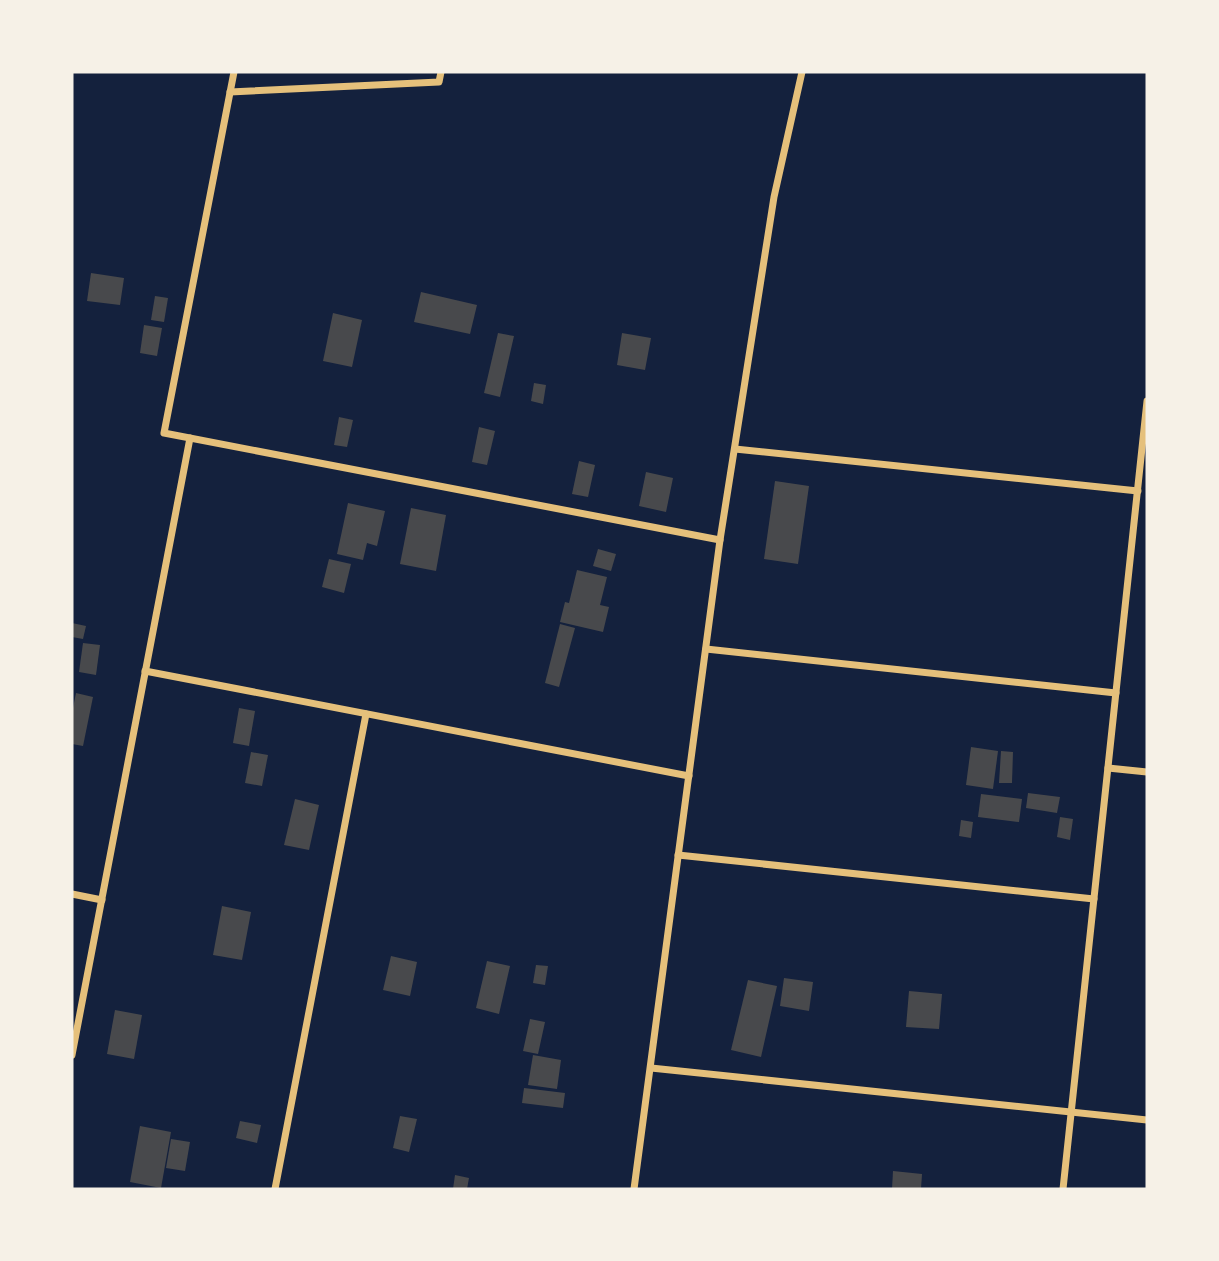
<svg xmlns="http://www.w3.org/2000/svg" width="1219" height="1261" font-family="Karla,sans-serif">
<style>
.building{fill:#48494c}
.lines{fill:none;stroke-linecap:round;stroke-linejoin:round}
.minor{stroke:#e5c07b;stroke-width:7}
</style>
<rect width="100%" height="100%" fill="#14213d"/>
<g class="building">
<path d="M91,273L124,278L120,305L87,301Z"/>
<path d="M421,292L477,305L470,334L414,322Z"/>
<path d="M155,296L168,298L164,322L151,320Z"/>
<path d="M333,313L362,320L352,367L323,361Z"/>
<path d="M144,325L162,328L157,356L140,353Z"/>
<path d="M498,333L514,336L500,397L484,393Z"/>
<path d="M622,333L651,338L645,370L617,365Z"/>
<path d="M534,383L546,385L543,404L531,401Z"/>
<path d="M339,417L353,420L347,447L334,445Z"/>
<path d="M479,427L495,431L487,465L472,462Z"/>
<path d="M579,461L595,465L588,497L572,494Z"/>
<path d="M646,472L673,478L666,512L639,506Z"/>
<path d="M775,481L809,486L798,564L764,559Z"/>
<path d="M348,503L385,511L377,546L367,543L363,560L337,554Z"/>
<path d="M411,508L446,515L436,571L400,564Z"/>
<path d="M598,549L616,554L611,571L593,566Z"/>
<path d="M329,559L351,564L344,593L322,587Z"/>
<path d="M577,570L607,577L600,605L609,607L603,632L560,622L565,602L569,603Z"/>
<path d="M72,623L86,626L83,639L72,637Z"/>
<path d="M560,624L575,628L559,687L545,683Z"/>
<path d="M83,643L100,645L96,675L79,672Z"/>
<path d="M76,693L93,697L83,746L72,744V713Z"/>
<path d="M239,708L255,711L249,746L233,743Z"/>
<path d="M971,747L998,751L993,789L966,785Z"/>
<path d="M1001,751L1013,752L1012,783H999Z"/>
<path d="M251,752L268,755L262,786L245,783Z"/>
<path d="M1028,793L1060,797L1057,813L1026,808Z"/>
<path d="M981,794L1022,799L1019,822L978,817Z"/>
<path d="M295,799L319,805L309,850L284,845Z"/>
<path d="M1060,817L1073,819L1070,840L1057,837Z"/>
<path d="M961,820L973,822L971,838L959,836Z"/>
<path d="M222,906L251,912L242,960L213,955Z"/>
<path d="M391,956L417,962L410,996L383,990Z"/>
<path d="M487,961L510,966L499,1014L476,1008Z"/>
<path d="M536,965L548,966L545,985L533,983Z"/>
<path d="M784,978L813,982L809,1011L780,1006Z"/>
<path d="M748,980L777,986L761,1057L731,1050Z"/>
<path d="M909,991L942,994L939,1029L906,1027Z"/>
<path d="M115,1010L142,1015L134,1059L107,1054Z"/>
<path d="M530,1019L545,1022L538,1054L523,1051Z"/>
<path d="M533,1055L561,1060L557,1089L528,1085Z"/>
<path d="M524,1088L565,1093L563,1108L522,1103Z"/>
<path d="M400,1116L417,1119L409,1152L393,1148Z"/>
<path d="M240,1121L261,1125L257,1143L236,1138Z"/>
<path d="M140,1126L171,1132L161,1188L130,1182Z"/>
<path d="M171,1139L190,1142L185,1171L166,1168Z"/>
<path d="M893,1171L922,1174L921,1189H892Z"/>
<path d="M455,1175L469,1178L467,1189H453Z"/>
</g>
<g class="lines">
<g class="minor">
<path d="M234,72L164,433L720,540"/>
<path d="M230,92L439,82L441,72"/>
<path d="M735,449L1138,491"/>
<path d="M706,649L1116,693"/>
<path d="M145,671L689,776"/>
<path d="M1108,768L1147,772"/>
<path d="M678,855L1094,899"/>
<path d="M72,894L102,900"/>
<path d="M72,1055L190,438"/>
<path d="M651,1068L1147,1120"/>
<path d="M275,1189L366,714"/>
<path d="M634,1189L720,540L774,197L802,72"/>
<path d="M1063,1189L1147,401"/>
</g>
</g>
<rect width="1219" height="1261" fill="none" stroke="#f6f1e7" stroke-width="147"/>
</svg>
